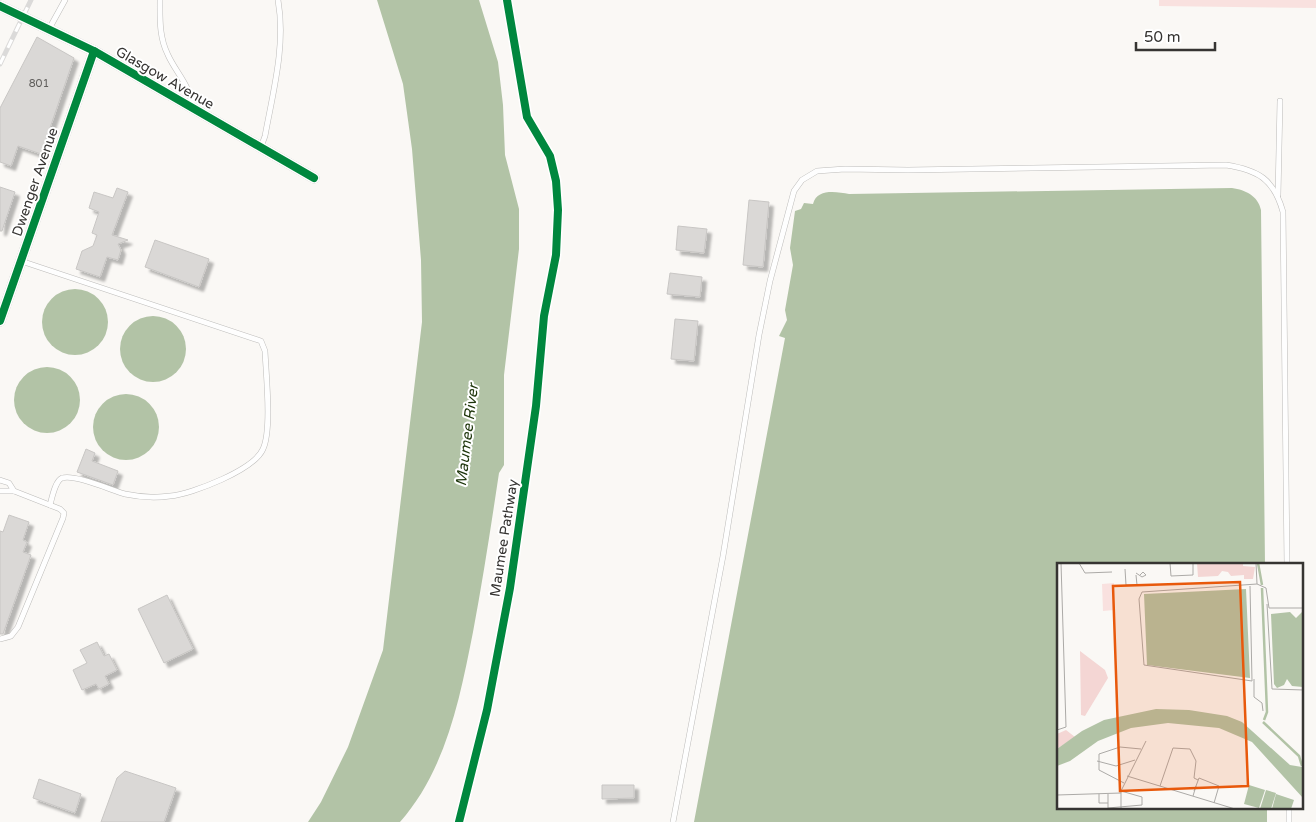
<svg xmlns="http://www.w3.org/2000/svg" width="1316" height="822" font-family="'Varela Round',sans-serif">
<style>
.green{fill:#f9e1df}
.water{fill:#b2c3a6}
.building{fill:#dad8d6;stroke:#c8c6c4;filter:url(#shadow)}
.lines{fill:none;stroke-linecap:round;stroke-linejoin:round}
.lane-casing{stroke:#bcbbb9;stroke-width:6}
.street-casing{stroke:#bcbbb9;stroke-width:11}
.lane{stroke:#fefefe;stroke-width:5}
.street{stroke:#fefefe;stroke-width:10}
.rail-casing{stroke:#dbdad9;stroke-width:5}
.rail{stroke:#fff;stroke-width:3;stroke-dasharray:9;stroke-linecap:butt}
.cycleway-casing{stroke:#fff;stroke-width:11}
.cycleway{stroke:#00873e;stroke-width:8}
.labels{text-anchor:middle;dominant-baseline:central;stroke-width:4;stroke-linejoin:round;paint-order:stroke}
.number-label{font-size:11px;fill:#5f5d5b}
.street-label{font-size:14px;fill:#363432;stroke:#fff}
.water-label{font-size:15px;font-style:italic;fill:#1d350a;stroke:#fff}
.inset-river{fill:none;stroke:#b2c3a6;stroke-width:2.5}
.inset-road{fill:none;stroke:#acaaa7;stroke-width:1}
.view{fill:#e8590c;fill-opacity:0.15;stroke:#e8590c;stroke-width:2.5}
.inset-edge{fill:none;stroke:#363432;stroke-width:2.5}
</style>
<defs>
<filter id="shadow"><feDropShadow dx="4.5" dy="4.5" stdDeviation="1" flood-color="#0004"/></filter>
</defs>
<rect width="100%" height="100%" fill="#faf8f5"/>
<path class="green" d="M1159,0H1316V8L1159,6Z"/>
<g class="water">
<path d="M377,0H479L498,62L503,105L505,155L519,209V249L504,375V465L499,473C491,526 483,579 473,632C460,698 446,770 400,822H308L321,802L348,747L383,650L422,322L421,260L412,149L403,84Z"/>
<path d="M1232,188C1246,190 1258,196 1261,210L1265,564H1058V808H1267V822H694L785,338L779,336L787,320L785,310L793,265L790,248L795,211L801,209L804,203L813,204C817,188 837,192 849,194Z"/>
<circle cx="75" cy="322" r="33"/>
<circle cx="153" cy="349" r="33"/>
<circle cx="47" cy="400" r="33"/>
<circle cx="126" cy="427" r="33"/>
</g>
<g class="building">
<path d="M37,37L74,58L41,154L18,146L11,166L0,162V108Z"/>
<path d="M0,187L15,192L2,231H0Z"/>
<path d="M117,188L128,192L112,235L128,240L118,244L121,250L118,260L107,257L100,277L76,269L82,251L93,246L97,235L92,233L99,212L89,208L94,192L113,198Z"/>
<path d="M749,200L769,202L763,267L743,265Z"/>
<path d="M678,226L707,229L704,253L676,250Z"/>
<path d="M155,240L209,259L199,287L145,267Z"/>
<path d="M670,273L702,277L700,297L667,294Z"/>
<path d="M675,319L698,321L694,361L671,359Z"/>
<path d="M86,449L95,453L92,461L118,471L113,485L77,472Z"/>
<path d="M9,515L29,522L23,540L27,542L23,552L31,555L3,634H0V531L3,532Z"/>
<path d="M167,595L193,649L164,663L138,609Z"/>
<path d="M97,642L104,656L109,654L117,670L105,676L109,684L99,689L96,684L82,690L73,670L87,663L80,650Z"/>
<path d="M125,771L176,788L164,822H101L117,778Z"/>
<path d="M39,779L81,794L75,813L33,798Z"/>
<path d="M602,785H634V798L602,799Z"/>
</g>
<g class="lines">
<g class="lane-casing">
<g id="lane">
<path d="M160,0C160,19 159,37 168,55C176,73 192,87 192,109"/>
<path d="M49,29L65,0"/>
<path d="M261,147L265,136C273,92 286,45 278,0"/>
<path d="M1278,195L1280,101"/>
<path d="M21,261L261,341L265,351C266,374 272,430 263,449C254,470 192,494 170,496C156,498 139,497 125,494C111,490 75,474 62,478C55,481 52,498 50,505"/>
<path d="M0,480L9,483L14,491H0"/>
<path d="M0,639L11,636L18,627L63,518L64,513L60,509L14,491"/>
<path d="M673,822L723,556L759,335L770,281L794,191L802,180L817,171L845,169L908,170L1226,165C1258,170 1274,179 1283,212L1287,564"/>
<path d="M1289,822V808"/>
</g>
</g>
<g class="street-casing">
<g id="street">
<path d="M0,6L94,51L314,178"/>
<path d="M0,321L94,51"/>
</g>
</g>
<use href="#lane" class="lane"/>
<use href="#street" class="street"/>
<g class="rail-casing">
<path id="rail" d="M0,64L31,0"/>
</g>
<use href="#rail" class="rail"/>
<g class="cycleway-casing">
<g id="cycleway">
<path d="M0,6L94,51L314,178"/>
<path d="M0,321L94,51"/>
<path d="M459,822L487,710L510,588L536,406L544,316L556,255L558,210L556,181L550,156L527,117L507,0"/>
</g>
</g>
<use href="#cycleway" class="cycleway"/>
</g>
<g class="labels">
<g class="number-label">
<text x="39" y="83">801</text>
</g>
<g class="street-label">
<text transform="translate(165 78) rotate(30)">Glasgow Avenue</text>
<text transform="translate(35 182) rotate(-71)">Dwenger Avenue</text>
<text transform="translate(504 538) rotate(-81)">Maumee Pathway</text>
</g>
<g class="water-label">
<text transform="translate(467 435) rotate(-83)">Maumee River</text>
</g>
</g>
<g transform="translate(1057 563)">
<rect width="246" height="246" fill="#faf8f5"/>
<path d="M57,20V47L46,48L45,21Z" fill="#f9e1df"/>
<path d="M140,0H186V3L198,4L196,16H187V12L174,13L171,9L165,8L161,13L141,14ZM23,88L48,107L51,115L28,153L24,152ZM9,167L18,174L0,186V171Z" fill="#f4d6d4"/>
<path d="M189,26L193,115L90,102L87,31ZM246,48V124L235,123L230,116L227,122L220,125L217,121L214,51L233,49L239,55ZM99,146L132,147L170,153L185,159L233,202L245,204L246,235L195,179L162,165L111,160L74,165L41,178L13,198L0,203V186L25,168L47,157ZM192,222L208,227L202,245L187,241ZM209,227L219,230L214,246H203ZM219,231L237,237L234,246H215Z" fill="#b2c3a6"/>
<path class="inset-river" d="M201,0L205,22M205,25L210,149L207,157M206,159L242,193L245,203"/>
<path class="inset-road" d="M22,0L28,10L55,9M113,0L114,13L136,12V0M199,0L200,21L209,25L212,45H247M68,6L69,22H80L79,12M79,10L85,14L89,12L86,9L83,12M193,23L195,118L87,102L82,36L85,29L200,21M210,41L215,126L247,127M197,116V134L205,140L206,148M0,167L9,164L4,0M40,198L59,203L78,197M70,213L178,246M67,220L42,207V191L63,184L84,186M103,223L116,185L133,186L139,198L137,215L141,217M139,223L142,215L162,223L157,240M42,231V240H51M51,231V245L85,242V234L64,228M0,232L64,230M136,233L139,223L137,228M64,246V228L89,178"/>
<path class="view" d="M183,19L191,223L63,228L56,23Z"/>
<rect width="246" height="246" class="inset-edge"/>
</g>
<path d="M1136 42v8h79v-8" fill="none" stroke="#363432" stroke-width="2.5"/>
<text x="1144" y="42" font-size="15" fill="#363432" stroke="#ffffff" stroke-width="4" paint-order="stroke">50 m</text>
</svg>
